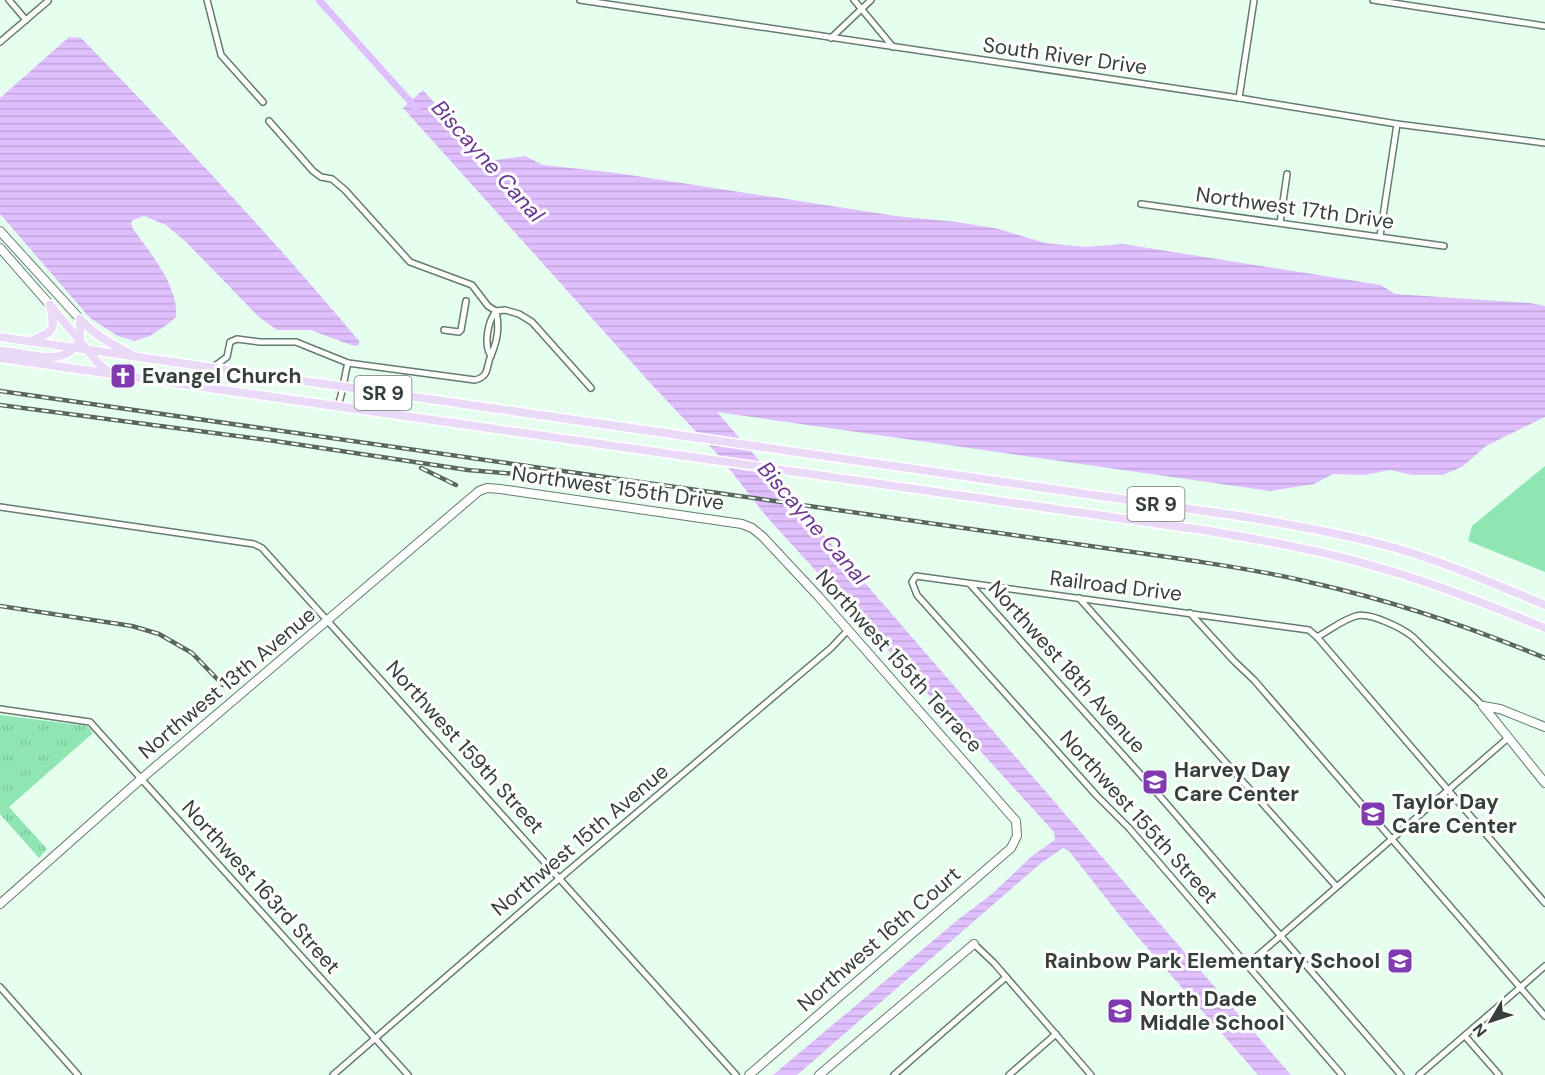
<svg xmlns="http://www.w3.org/2000/svg" width="1545" height="1075" font-family="'DM Sans',sans-serif">
<style>
.grass{fill:url(#grass-tufts)}
.green{fill:#90e6b3}
.water{fill:url(#water-rules)}
.lines{fill:none;stroke-linecap:round;stroke-linejoin:round}
.canal{stroke:#dfbffe;stroke-width:7}
.street-casing{stroke:#657b6d;stroke-width:8}
.secondary-casing{stroke:#657b6d;stroke-width:10}
.primary-casing{stroke:#fff;stroke-width:11}
.street{stroke:#fff;stroke-width:5}
.secondary{stroke:#fff;stroke-width:8}
.primary{stroke:#eadaf8;stroke-width:8}
.rail-casing{stroke:#5a675f;stroke-width:4.5}
.rail{stroke:#fff;stroke-width:2;stroke-dasharray:7;stroke-linecap:butt}
.labels{text-anchor:middle;dominant-baseline:central;stroke-width:6;stroke-linejoin:round;paint-order:stroke}
.shield{fill:#fff;stroke:#727974;stroke-width:1.5}
.shield-label{font-size:20px;font-weight:bold;fill:#363f39}
.street-label{font-size:21px;fill:#363f39;stroke:#fff}
.poi-label{font-size:21px;font-weight:bold;fill:#363f39;stroke:#fff;text-anchor:start}
.water-label{font-size:22px;font-style:italic;fill:#6b3891;stroke:#fff}
</style>
<defs>
<pattern id="grass-tufts" width="24" height="20" patternUnits="userSpaceOnUse" patternTransform="scale(1.5)"><rect width="24" height="20" fill="#90e6b3"/><path d="M3 7l-1-3M5 7V3M7 7l1-3M15 17l-1-3M17 17v-4M19 17l1-3" fill="none" stroke="#7dc69b"/></pattern>
<pattern id="water-rules" width="6" height="5" patternUnits="userSpaceOnUse" patternTransform="scale(1.5)"><rect width="6" height="5" fill="#dfbffe"/><path d="M0 2.5h6" fill="none" stroke="#c0a5da"/></pattern>
</defs>
<rect width="100%" height="100%" fill="#e5feee"/>
<path class="grass" d="M0,715L87,726L93,733L9,807L47,849L39,858L0,814Z"/>
<path class="green" d="M1545,466V572L1468,541L1472,526Z"/>
<g class="water">
<path d="M69,37L81,38C177,136 271,236 359,341V345L354,346L310,330H277L259,317L186,242L166,225L144,216L133,220L131,223L133,229C150,252 179,287 176,317L168,324L150,336L134,341L118,336L90,318L0,214V98Z"/>
<path d="M423,90L481,156L495,160L525,156L543,165L617,173L896,216L957,222L999,229L1045,243L1085,247L1123,244L1381,285L1395,294L1530,303L1545,306V417L1486,446L1462,467L1443,475H1412L1390,470L1365,475L1333,474L1314,484L1270,491L717,412L1291,1075H1258L1124,921L1069,851L1063,848L1041,863L797,1075H773L960,918L992,894L1032,856L1055,840L1054,832L765,515L721,458L652,385L403,108Z"/>
</g>
<g class="lines">
<path class="canal" d="M319,0L416,108"/>
<g class="street-casing">
<g id="street">
<path d="M9,0L26,20"/>
<path d="M207,0L221,55L263,102"/>
<path d="M580,0L1239,98L1397,124L1545,143"/>
<path d="M854,0L893,47"/>
<path d="M1373,0L1545,26"/>
<path d="M831,38L871,0"/>
<path d="M0,42L48,1"/>
<path d="M1239,98L1254,0"/>
<path d="M269,121L313,171L321,177L332,179L345,190L410,262L472,285L488,306L496,311L505,310L519,314L532,322L591,388"/>
<path d="M1141,204L1444,246"/>
<path d="M1280,223L1287,174"/>
<path d="M1380,236L1397,124"/>
<path d="M444,330L459,332L461,330L466,301"/>
<path d="M491,356C483,345 488,321 496,311"/>
<path d="M212,368L227,357L230,342L237,339L260,342H296L348,363L475,380C489,376 486,369 490,358C497,342 500,329 496,311"/>
<path d="M337,407C343,396 344,376 348,363"/>
<path d="M0,507L254,544L262,548L736,1075"/>
<path d="M970,584L1158,794L1401,1075"/>
<path d="M1079,598L1336,886"/>
<path d="M1190,613L1234,661L1254,680L1545,1016"/>
<path d="M1317,637C1330,630 1342,620 1356,616C1370,612 1402,628 1413,637L1483,706"/>
<path d="M0,709L90,722L408,1075"/>
<path d="M974,944L994,963L1091,1075"/>
<path d="M1247,965L1508,738"/>
<path d="M0,987L78,1075"/>
<path d="M1465,1036L1499,1075"/>
<path d="M333,1075L560,878L831,648L848,630"/>
<path d="M894,1075L1006,977"/>
<path d="M1009,1075L1056,1034"/>
<path d="M1342,1075L1129,828L1097,796L917,595L912,582L916,576L1309,630L1317,637L1545,903"/>
<path d="M1419,1075L1545,966"/>
</g>
</g>
<g class="secondary-casing">
<g id="secondary">
<path d="M0,231L80,319"/>
<path d="M0,248L50,305"/>
<path d="M1483,706L1545,783"/>
<path d="M1483,706L1500,709L1545,727"/>
<path d="M0,904L141,779L479,491L487,488L500,489L742,524L752,528L762,536L819,597L1016,821L1017,836L1011,848L749,1075"/>
<path d="M819,1075L974,944"/>
</g>
</g>
<g class="primary-casing">
<g id="primary">
<path d="M50,305L98,363L111,374"/>
<path d="M80,319C88,328 97,335 107,341C116,347 124,349 133,356"/>
<path d="M0,337L1246,517C1297,526 1349,535 1399,549C1449,564 1497,585 1545,605"/>
<path d="M31,341C54,331 56,331 50,305"/>
<path d="M0,351C28,351 62,370 80,341V319"/>
<path d="M0,358L1209,531C1267,541 1324,551 1380,568C1437,584 1491,606 1545,628"/>
</g>
</g>
<use href="#street" class="street"/>
<use href="#secondary" class="secondary"/>
<use href="#primary" class="primary"/>
<g class="rail-casing">
<g id="rail">
<path d="M0,391L1182,559C1226,566 1270,572 1313,583C1393,601 1470,627 1545,658"/>
<path d="M0,405L268,440L468,470L553,477"/>
<path d="M421,468L456,485"/>
<path d="M0,606L132,626L159,634L192,653L223,685"/>
</g>
</g>
<use href="#rail" class="rail"/>
</g>
<defs>
<g id="church-square" transform="scale(1.35)"><rect x="-9" y="-9" width="18" height="18" rx="4" fill="#7f3baf" stroke="#fff"/><path d="M-1.2-6h2.4v3.5h3.3v2.4h-3.3V6h-2.4V-.1h-3.3v-2.4h3.3Z" fill="#fff"/></g>
<g id="school-square" transform="scale(1.35)"><rect x="-9" y="-9" width="18" height="18" rx="4" fill="#7f3baf" stroke="#fff"/><path d="M0-5L7-2L0 1L-7-2ZM-4 1L0 2.5L4 1V4Q0 6-4 4Z" fill="#fff"/></g>
</defs>
<g fill-rule="evenodd">
<use href="#church-square" x="123" y="376"/>
<use href="#school-square" x="1155" y="782"/>
<use href="#school-square" x="1373" y="814"/>
<use href="#school-square" x="1400" y="961"/>
<use href="#school-square" x="1120" y="1011"/>
</g>
<g class="labels">
<g class="shield">
<rect x="354.5" y="376" width="57" height="34" rx="4.5"/>
<rect x="1127.5" y="487" width="57" height="34" rx="4.5"/>
</g>
<g class="shield-label">
<text x="383" y="393">SR 9</text>
<text x="1156" y="504">SR 9</text>
</g>
<g class="street-label">
<text transform="translate(1065 56) rotate(8)">South River Drive</text>
<text transform="translate(1295 208) rotate(8)">Northwest 17th Drive</text>
<text transform="translate(618 488) rotate(8)">Northwest 155th Drive</text>
<text transform="translate(1116 586) rotate(7)">Railroad Drive</text>
<text transform="translate(899 661) rotate(48)">Northwest 155th Terrace</text>
<text transform="translate(1067 667) rotate(48)">Northwest 18th Avenue</text>
<text transform="translate(227 683) rotate(-40)">Northwest 13th Avenue</text>
<text transform="translate(465 747) rotate(48)">Northwest 159th Street</text>
<text transform="translate(1139 817) rotate(48)">Northwest 155th Street</text>
<text transform="translate(580 840) rotate(-40)">Northwest 15th Avenue</text>
<text transform="translate(261 887) rotate(48)">Northwest 163rd Street</text>
<text transform="translate(879 939) rotate(-41)">Northwest 16th Court</text>
</g>
<g class="poi-label">
<text x="142" y="376">Evangel Church</text>
<text x="1174" y="770">Harvey Day<tspan x="1174" dy="24">Care Center</tspan></text>
<text x="1392" y="802">Taylor Day<tspan x="1392" dy="24">Care Center</tspan></text>
<text x="1380" y="961" text-anchor="end">Rainbow Park Elementary School</text>
<text x="1140" y="999">North Dade<tspan x="1140" dy="24">Middle School</tspan></text>
</g>
<g class="water-label">
<text transform="translate(488 161) rotate(48)">Biscayne Canal</text>
<text transform="translate(813 523) rotate(49)">Biscayne Canal</text>
</g>
</g>
<g transform="translate(1491 1021) rotate(231)" stroke="#ffffff" stroke-width="4.5" paint-order="stroke">
<path d="M0-4.5L10 22L0 15L-10 22Z" fill="#363f39"/>
<text y="-9" font-size="16" font-weight="bold" text-anchor="middle" fill="#363f39">N</text>
</g>
</svg>
